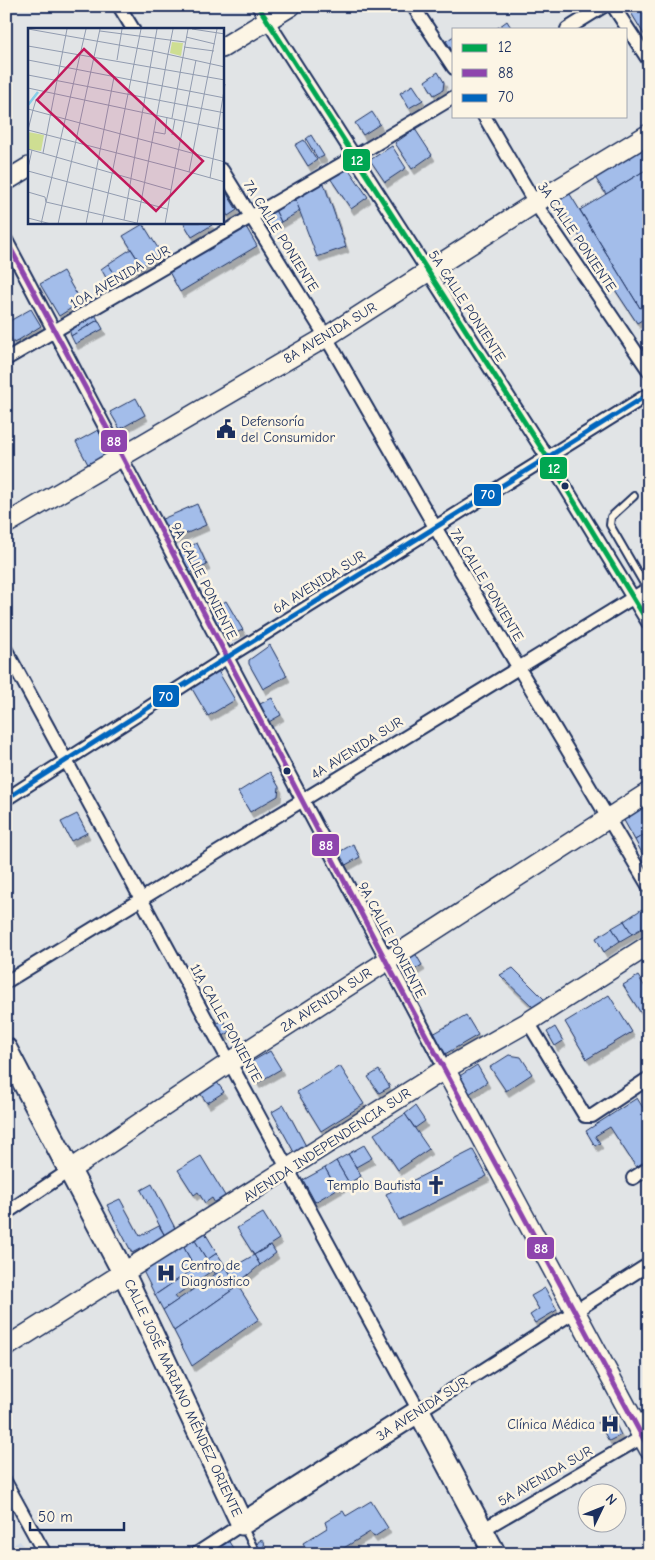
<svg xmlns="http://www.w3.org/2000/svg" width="655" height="1560" font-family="'Comic Neue',sans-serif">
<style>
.built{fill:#ced8e7}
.building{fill:#a3bdea;stroke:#1b2f5e;filter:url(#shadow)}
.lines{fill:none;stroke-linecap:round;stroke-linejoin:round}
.lane-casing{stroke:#1b2f5e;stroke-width:10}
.street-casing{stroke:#1b2f5e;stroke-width:16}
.secondary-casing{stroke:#1b2f5e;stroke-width:22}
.primary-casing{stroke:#1b2f5e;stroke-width:25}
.lane{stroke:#fcf5e5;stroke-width:6}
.street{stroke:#fcf5e5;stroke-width:12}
.secondary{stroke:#fcf5e5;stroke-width:19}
.primary{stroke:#fcf5e5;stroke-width:21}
.bus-1-casing{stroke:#fcf5e5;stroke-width:9}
.bus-2-casing{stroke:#fcf5e5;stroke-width:9}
.bus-3-casing{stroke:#fcf5e5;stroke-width:9}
.bus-1{stroke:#00a651;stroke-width:5}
.bus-2{stroke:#8e44ad;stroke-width:5}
.bus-3{stroke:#0065bd;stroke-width:5}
.bus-dot{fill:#1b2f5e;stroke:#fcf5e5;stroke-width:2}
.labels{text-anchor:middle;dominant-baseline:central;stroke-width:5;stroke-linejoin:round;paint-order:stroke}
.street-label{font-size:14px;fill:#1b2f5e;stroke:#fcf5e5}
.poi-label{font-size:14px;fill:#1b2f5e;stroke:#fcf5e5;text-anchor:start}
.inset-river{fill:none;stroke:#87cce8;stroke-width:2.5}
.inset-road{fill:none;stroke:#929cb0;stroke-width:1}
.view{fill:#c2185b;fill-opacity:0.15;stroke:#c2185b;stroke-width:2.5}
.inset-edge{fill:none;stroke:#1b2f5e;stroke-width:2.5}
.line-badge{stroke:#fcf5e5;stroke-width:2}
.badge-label{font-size:14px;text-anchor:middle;font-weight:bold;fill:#fff}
</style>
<defs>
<filter id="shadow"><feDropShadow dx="3" dy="5.5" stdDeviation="0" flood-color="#0004"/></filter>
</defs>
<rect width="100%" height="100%" fill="#e1e4e6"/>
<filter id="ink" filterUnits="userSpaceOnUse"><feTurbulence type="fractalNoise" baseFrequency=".02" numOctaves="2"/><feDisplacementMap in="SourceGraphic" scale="10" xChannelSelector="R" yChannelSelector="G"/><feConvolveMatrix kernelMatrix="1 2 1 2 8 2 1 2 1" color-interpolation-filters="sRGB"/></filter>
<g filter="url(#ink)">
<path class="built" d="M20,1541L28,1554H6V1549Z"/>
<g class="building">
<path d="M627,6H649V41H648Z"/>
<path d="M507,21L512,29H496Z"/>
<path d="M454,36V53L446,41Z"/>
<path d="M438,72L444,82L443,90L434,95L425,81Z"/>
<path d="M413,85L423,100L409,108L400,93Z"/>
<path d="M372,112L380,124L363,135L355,123Z"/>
<path d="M415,129L432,155L412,169L395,143Z"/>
<path d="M311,135L324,156L318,159L306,139Z"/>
<path d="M304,140L317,160L308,166L295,145Z"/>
<path d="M649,143V168L606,194L594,176Z"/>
<path d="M392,146L406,168L385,182L370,160Z"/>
<path d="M649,168V303L640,308L580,210Z"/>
<path d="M344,169L350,171L368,197L351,209L330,178Z"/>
<path d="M323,181L346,247L317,257L295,199Z"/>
<path d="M224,189L237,210L228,216L222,208V190Z"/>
<path d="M568,191L640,308L649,303V316L637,323L555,199Z"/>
<path d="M295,199L300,211L281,222L275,210Z"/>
<path d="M275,210L281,222L269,229L263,217Z"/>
<path d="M183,222H210L212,225L192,237Z"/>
<path d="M143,224L161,253L142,266L123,236Z"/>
<path d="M245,225L257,246L180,292L168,270Z"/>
<path d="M131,249L142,266L119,280L108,264Z"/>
<path d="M108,264L119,280L111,286L101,269Z"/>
<path d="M63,271L81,302L59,316L40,284Z"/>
<path d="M31,309L41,326L14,343L6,331V323Z"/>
<path d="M95,314L98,320L71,336L69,328Z"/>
<path d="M98,320L103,329L75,344L71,336Z"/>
<path d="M136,398L145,415L120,429L110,412Z"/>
<path d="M98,430L111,453L89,466L76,442Z"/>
<path d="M197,504L206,525L169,541L160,520Z"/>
<path d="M197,543L207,565L188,574L177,552Z"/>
<path d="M226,601L243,630L230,635L219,631L207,612Z"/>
<path d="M270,645L287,676L263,689L249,664V660Z"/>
<path d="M218,671L235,700L208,716L191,687Z"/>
<path d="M272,698L281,715L267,723L258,705Z"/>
<path d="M270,772L279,787L278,796L250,812L238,792Z"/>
<path d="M649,798V832L635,840L621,815Z"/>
<path d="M77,814L87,833L71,841L61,822Z"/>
<path d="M649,832V866L635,840Z"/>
<path d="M353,844L360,857L342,867L334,855Z"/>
<path d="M642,909L649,919V924L632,934L624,921Z"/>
<path d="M624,921L632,934L620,941L612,928Z"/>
<path d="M612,928L620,941L604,952L596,938Z"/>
<path d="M415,953L422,965L406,975L398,963Z"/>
<path d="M513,968L547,1002L535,1009L500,975Z"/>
<path d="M638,976L649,993V1015L644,1018L623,985Z"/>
<path d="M609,995L632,1032L587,1059L565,1022Z"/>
<path d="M466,1015L478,1035L445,1054L433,1034Z"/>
<path d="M223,1020L230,1032L220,1038L213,1025Z"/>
<path d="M555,1027L563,1041L555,1046L547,1032Z"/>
<path d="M270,1051L281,1069L257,1083L246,1065Z"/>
<path d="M509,1055L521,1057L532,1074L506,1091L490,1067Z"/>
<path d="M477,1065L487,1082L469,1094L458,1077Z"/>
<path d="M340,1066L364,1104L321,1131L297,1092Z"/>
<path d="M379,1070L390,1087L379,1093L368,1077Z"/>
<path d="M214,1078L224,1092L207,1103L197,1089Z"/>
<path d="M637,1098L645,1111L649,1109V1159L636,1167L610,1127L595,1136L600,1143L595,1146L586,1131Z"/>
<path d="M284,1105L307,1148L295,1154L272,1112Z"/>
<path d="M415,1106L425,1121L415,1128L405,1114Z"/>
<path d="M405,1114L429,1149L398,1170L374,1134Z"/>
<path d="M364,1145L372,1158L356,1167L348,1154Z"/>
<path d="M473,1150L487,1176L399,1220L386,1194Z"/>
<path d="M348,1154L361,1176L349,1183L336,1161Z"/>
<path d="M201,1156L227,1199L216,1205L212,1198L205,1203L198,1192L194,1195L178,1170Z"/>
<path d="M336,1161L349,1183L337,1189L325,1168Z"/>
<path d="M325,1168L337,1189L315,1202L303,1180Z"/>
<path d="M152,1184L176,1230L165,1236L141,1190Z"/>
<path d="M120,1199L140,1236L159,1226L165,1236L132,1253L107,1205Z"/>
<path d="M263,1213L279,1239L254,1255L237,1228Z"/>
<path d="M205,1233L217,1253L207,1260L194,1239Z"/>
<path d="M194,1239L207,1260L195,1268L183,1246Z"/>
<path d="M271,1245L276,1253L260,1265L254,1255Z"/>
<path d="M183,1246L195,1268L155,1295L143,1271Z"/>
<path d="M217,1253L226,1267L216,1275L213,1270L175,1296L178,1300L163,1310L155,1295Z"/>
<path d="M254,1255L260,1265L237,1284L228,1270Z"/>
<path d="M226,1267L238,1286L174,1331L163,1310Z"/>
<path d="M238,1286L259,1319L192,1366L174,1331Z"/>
<path d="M545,1288L557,1310L535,1323L530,1315L539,1309L531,1296Z"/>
<path d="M611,1415L621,1435L609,1441L598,1422Z"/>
<path d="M371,1501L388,1528L374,1537L370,1532L334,1554H309L303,1543L327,1528L325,1522L343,1511L346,1516Z"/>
<path d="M228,1540L234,1550L228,1554H206Z"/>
<circle cx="261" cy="1544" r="3.5"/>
<path d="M115,1547L119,1554H109L108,1551Z"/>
</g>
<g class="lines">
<g class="lane-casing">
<g id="lane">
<path d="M634,496L611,517L610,525L647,589"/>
<path d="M243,1526L257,1554"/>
</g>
</g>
<g class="street-casing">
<g id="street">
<path d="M119,6L133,29"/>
<path d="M258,6L547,457L649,624"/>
<path d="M413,6L454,68"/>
<path d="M613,6L649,61"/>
<path d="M567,29L604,6"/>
<path d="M484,116L535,203L649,371"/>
<path d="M222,170L326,337L435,527L649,887"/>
<path d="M6,240L445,1069"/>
<path d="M6,359L354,157L454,97"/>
<path d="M6,650L419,1411L649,1264"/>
<path d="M6,799L226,658L649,394"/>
<path d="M6,982L649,588"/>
<path d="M528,1022L585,1116H592L649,1078"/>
<path d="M633,1178L649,1168"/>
<path d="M6,1213L70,1170"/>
<path d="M6,1483L45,1554"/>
<path d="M482,1530L649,1433"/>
<path d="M196,1554L242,1524"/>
</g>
</g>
<g class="secondary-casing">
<g id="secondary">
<path d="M222,48L291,6"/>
<path d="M6,181L29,167"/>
<path d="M6,524L326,337L535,203L649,134"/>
<path d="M445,1069L649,1449"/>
<path d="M70,1170L230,1062L649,792"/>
<path d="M6,1347L445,1069L528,1022L649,945"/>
</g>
</g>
<g class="primary-casing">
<path id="primary" d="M6,1049L123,1272L242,1524L419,1411L495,1554"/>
</g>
<use href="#lane" class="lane"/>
<use href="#street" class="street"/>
<use href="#secondary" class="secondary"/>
<use href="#primary" class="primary"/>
<g class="bus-1-casing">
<path id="bus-1" d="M258,6L547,457L649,624"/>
</g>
<g class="bus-2-casing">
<path id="bus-2" d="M6,240L122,456L386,961L649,1449"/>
</g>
<g class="bus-3-casing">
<path id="bus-3" d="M6,799L226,658L649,394"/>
</g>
<use href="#bus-1" class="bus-1"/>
<use href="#bus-2" class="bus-2"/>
<use href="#bus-3" class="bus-3"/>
</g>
</g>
<defs>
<g id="civic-bare" transform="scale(1.5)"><path d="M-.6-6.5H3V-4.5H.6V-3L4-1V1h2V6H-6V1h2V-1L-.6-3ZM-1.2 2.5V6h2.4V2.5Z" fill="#1b2f5e" stroke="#fcf5e5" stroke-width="2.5" paint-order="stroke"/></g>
<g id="church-bare" transform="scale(1.5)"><path d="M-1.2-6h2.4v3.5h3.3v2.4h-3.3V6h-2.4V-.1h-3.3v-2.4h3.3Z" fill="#1b2f5e" stroke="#fcf5e5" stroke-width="2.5" paint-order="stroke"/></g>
<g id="hospital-bare" transform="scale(1.5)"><path d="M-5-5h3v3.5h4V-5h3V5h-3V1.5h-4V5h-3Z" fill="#1b2f5e" stroke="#fcf5e5" stroke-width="2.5" paint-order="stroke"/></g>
</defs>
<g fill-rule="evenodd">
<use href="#civic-bare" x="226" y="429"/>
<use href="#church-bare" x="436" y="1185"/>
<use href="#hospital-bare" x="166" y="1273"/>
<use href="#hospital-bare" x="610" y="1424"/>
</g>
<g class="bus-dot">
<circle cx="565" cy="486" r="4.5"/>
<circle cx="287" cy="771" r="4.5"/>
</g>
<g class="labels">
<g class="street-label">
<text transform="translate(281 236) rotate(58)">7A CALLE PONIENTE</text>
<text transform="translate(577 237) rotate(56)">3A CALLE PONIENTE</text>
<text transform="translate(120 277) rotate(-30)">10A AVENIDA SUR</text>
<text transform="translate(467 306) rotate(57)">5A CALLE PONIENTE</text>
<text transform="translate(330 333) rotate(-31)">8A AVENIDA SUR</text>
<text transform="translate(204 581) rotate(63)">9A CALLE PONIENTE</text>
<text transform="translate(319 582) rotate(-32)">6A AVENIDA SUR</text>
<text transform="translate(487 585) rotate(59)">7A CALLE PONIENTE</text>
<text transform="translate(357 748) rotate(-32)">4A AVENIDA SUR</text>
<text transform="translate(392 940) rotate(62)">9A CALLE PONIENTE</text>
<text transform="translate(326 1000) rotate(-33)">2A AVENIDA SUR</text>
<text transform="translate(226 1023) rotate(61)">11A CALLE PONIENTE</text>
<text transform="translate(327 1145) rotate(-33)">AVENIDA INDEPENDENCIA SUR</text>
<text transform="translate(183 1398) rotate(65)">CALLE JOSÉ MARIANO MÉNDEZ ORIENTE</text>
<text transform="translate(422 1409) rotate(-33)">3A AVENIDA SUR</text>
<text transform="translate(545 1476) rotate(-30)">5A AVENIDA SUR</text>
</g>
<g class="poi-label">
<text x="241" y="421">Defensoría<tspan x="241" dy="16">del Consumidor</tspan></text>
<text x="421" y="1185" text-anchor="end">Templo Bautista</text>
<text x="181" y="1265">Centro de<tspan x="181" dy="16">Diagnóstico</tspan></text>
<text x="595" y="1424" text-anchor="end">Clínica Médica</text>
</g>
</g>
<g transform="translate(28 28)">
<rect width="196" height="196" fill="#e1e4e6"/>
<path d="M144,14L155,15L153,28L142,25ZM0,104L16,107L13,123L0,121Z" fill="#cede92"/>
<path class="inset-river" d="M0,77L10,64"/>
<path class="inset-road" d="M0,1L125,23L129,1M164,1L197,6M72,3L157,14M158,9L187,16M0,18L197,52M156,19L186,23M140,26L145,1M0,32L197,70M89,32L94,1M0,47L197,85M0,60L197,102M8,72L5,82L0,102L147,140L168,32M0,81L197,134M144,90L160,1M126,104L137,106L139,89M144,107L147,91M0,121L143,162L147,140L197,154M15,125L39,1M0,140L4,122M0,143L139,181M161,144L189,1M103,150L125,23L197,39M182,150L197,56M0,164L17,169L18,174L113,196M0,190L23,196M96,192L103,151M13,196L58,1M30,196L72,1M58,196L86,49M74,196L113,1M109,196L140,26M137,196L143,162"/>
<path class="view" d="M56,21L175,133L128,183L9,72Z"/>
<rect width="196" height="196" class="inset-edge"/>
</g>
<g class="line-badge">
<rect x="342" y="148" width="29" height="24" rx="5" fill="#00a651"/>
<rect x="100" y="429" width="28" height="24" rx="5" fill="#8e44ad"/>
<rect x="539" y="456" width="29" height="24" rx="5" fill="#00a651"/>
<rect x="473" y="483" width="29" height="24" rx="5" fill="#0065bd"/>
<rect x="152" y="684" width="28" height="24" rx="5" fill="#0065bd"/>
<rect x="311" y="833" width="29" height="24" rx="5" fill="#8e44ad"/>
<rect x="526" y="1236" width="29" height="24" rx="5" fill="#8e44ad"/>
</g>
<g class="badge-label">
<text x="357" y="165">12</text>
<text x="114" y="446">88</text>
<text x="554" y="473">12</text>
<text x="488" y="499">70</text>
<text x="166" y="701">70</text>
<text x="326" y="850">88</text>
<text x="541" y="1253">88</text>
</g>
<rect width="655" height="1560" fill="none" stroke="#fcf5e5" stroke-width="25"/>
<rect x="12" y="12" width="630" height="1535" fill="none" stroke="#1b2f5e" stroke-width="2" filter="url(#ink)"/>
<rect x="452" y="28" width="175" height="90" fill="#fcf5e5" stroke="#a2a6af"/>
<rect x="462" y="44" width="25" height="8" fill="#00a651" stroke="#a2a6af"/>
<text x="498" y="52" font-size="15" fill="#1b2f5e">12</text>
<rect x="462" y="69" width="25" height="8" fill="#8e44ad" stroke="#a2a6af"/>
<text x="498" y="78" font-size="15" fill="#1b2f5e">88</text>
<rect x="462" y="94" width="25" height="8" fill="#0065bd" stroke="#a2a6af"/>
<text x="498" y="102" font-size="15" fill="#1b2f5e">70</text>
<g transform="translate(602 1508) rotate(47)"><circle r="24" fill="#fcf5e5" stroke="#a2a6af"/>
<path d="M0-4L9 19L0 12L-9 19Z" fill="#1b2f5e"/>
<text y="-8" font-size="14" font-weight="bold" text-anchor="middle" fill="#1b2f5e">N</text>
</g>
<path d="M30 1522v8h94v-8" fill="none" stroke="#1b2f5e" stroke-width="2.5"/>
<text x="38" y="1522" font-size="15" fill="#1b2f5e" stroke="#fcf5e5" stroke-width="4" paint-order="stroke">50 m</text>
</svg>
